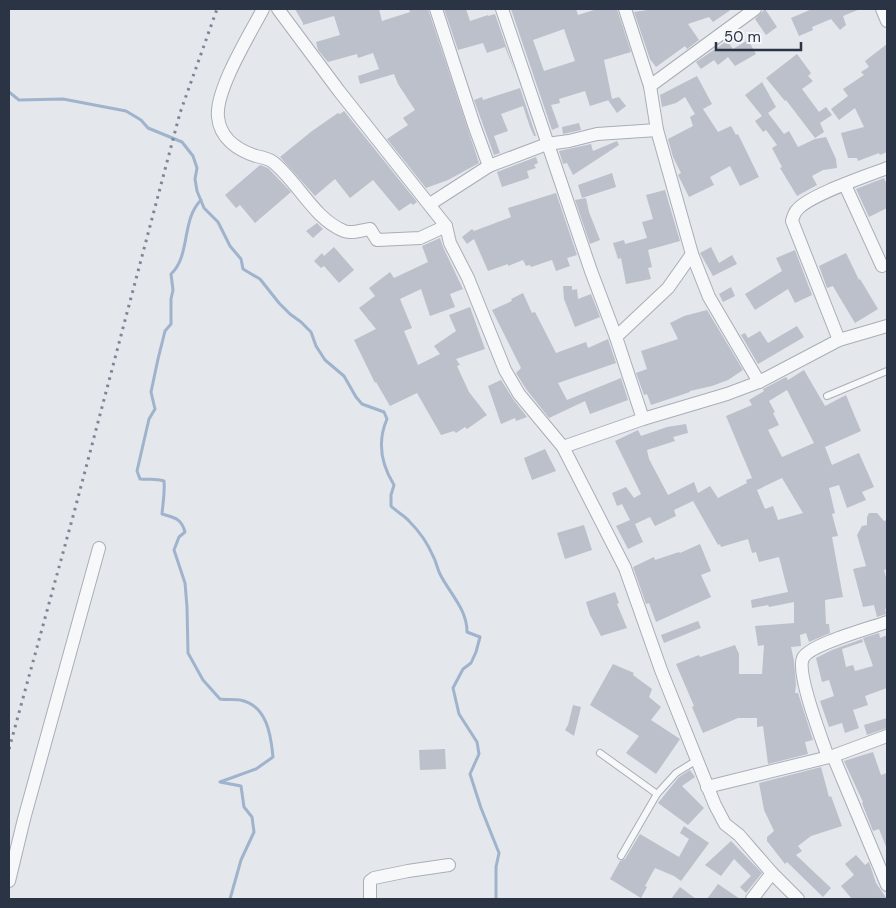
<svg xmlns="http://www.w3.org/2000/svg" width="896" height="908" font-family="'DM Sans',sans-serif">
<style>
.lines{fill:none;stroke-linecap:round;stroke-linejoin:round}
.stream{stroke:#9fb4cc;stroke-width:3}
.building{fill:#bbc0ca;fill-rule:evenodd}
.service-casing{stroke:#a9aeb7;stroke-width:8}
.minor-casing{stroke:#a9aeb7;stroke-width:14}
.service{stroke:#f7f8fa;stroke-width:6}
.minor{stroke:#f7f8fa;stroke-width:12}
.rail{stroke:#7d8696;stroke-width:3;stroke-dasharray:2.5 5;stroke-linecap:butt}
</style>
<rect width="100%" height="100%" fill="#e4e7ec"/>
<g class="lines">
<g class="stream">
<path d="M9,92L19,100L63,99L126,111L141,120L148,128L182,142L193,156L197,168L195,179L197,191L204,208L218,222L230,246L241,259L243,269L260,279L279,303L290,314L301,322L311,332L316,346L325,360L344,376L356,397L362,404L384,412L387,419C377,442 381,464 394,485L391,495V506C397,512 405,516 409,521C418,530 428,544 433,556C436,561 437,568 440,574C450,594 467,609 467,632L480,637L476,652L471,663L463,669L453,688L459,714L477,742L479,754L470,774L481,808L499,853L496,867V899"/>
<path d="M201,200C181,220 191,255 171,274L173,290L171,299V324L165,331L158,359L151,392L155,409L149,419L137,471L140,479C149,480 155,478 164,481C165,493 163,502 162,514C175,518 181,518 185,532L179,537L174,550L185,583L187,607L188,653L203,680L220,699C226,700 234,699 240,700C267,705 271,735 273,757L256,769L220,782L241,786L244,807L252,817L254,832L241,860L230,899"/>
</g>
</g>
<g class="building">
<path d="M295,9H379L382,21L410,12L409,9H428L479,163L448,180L426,188L387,139L408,125L403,118L415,110L398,84L394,74L360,84L358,76L379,69L373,53L358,58L357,54L328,62L318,50L316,42L340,35L334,16L303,25V23Z"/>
<path d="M444,9H466L470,21L488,15V16L495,14L515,72L505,47L487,53L483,43L458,50Z"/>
<path d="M511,9H576L578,15L597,9H617L631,52L604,60L612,99L590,106L585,91L559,99L560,103L551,105L559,127L552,130ZM564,29L575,61L544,71L533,40Z"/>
<path d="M654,9H732L713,22L709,17L688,24L699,40L687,49L685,46L656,67L650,59L634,12Z"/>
<path d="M765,9L777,27L766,35L755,19Z"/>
<path d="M812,9H860L843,16L846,25L840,30L831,19L812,27L813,30L799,36L791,18Z"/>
<path d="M748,40L756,54L735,66L728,57L718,65L714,60L701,69L696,62L727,41L733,49Z"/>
<path d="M887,44V152L880,155L879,153L858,161L857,158H848L841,133L864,127L855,108L839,120L831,109L848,96L843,89L864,75L861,72L869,67L865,61Z"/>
<path d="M797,54L811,73L808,76L813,81L802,89L819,112L826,107L832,115L820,123L824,132L815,138L786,100L785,101L766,78Z"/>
<path d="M697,76L712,104L703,109L718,132L731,126L736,135L738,134L759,177L740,186L730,166L710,177L714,185L689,197L678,175L681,173L673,157L668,139L693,126L690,117L695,114L685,97L676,103L662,107L660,95Z"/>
<path d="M762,82L776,107L768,113L784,134L789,131L798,147L815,139L826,137L836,159L837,168L823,170L812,176L817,185L797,196L780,168L782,167L772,148L777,145L766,130L763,132L755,121L762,116L745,95Z"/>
<path d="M520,88L536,136H534L530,127L523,106L501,114L508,131L494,136L500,153L494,155L474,100L482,97L483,100Z"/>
<path d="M619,97L626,106L617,113L608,100Z"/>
<path d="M344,111L417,202L413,205L411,203L399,211L373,180L350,198L335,179L315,196L280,157L312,131L338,113L340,114Z"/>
<path d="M579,123L581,130L563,134L562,127Z"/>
<path d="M617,141L619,145L573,175L567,163L563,164L559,151L591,144L593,151Z"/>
<path d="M536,157L538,163L534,165L536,168L527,171L529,178L502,187L497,172Z"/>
<path d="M260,165L268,168L291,192L255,223L240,205L236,208L225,195Z"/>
<path d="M612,173L616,187L582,198L578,185Z"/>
<path d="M884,178L887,185V208L869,217L856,189Z"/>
<path d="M665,190L680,241L648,250L652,267L648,268L651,279L626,284L621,258L618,259L613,243L624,240L625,244L647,238L642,222L653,219L646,195Z"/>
<path d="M556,193L577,255L567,258L570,266L556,271L552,260L531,267L530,265L526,266L523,260L508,266V264L488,271L474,239L467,244L462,237L472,229L474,231L511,217L508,208Z"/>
<path d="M586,198L589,212L600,240L590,244L575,200Z"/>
<path d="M317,223L323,229L313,238L306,231Z"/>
<path d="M440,238L443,247L463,289L450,294L455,307L430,316L421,289L400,299L412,328L404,331L418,365L440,354L434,346L456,331L449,315L470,307L485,349L456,359L460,365L457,366L469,392L487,415L467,429L465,427L456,433L454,431L441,435L417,393L390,406L376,382L375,383L354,340L376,329L359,308L375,296L369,288L390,272L394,278L428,262L422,246Z"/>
<path d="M334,247L354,270L339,283L324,266L321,268L314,261L322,253L324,256Z"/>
<path d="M711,247L719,263L732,255L737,264L713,276L700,253Z"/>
<path d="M795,250L812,295L795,303L788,289L755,310L745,294L782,271L776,258Z"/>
<path d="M846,253L859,280L860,279L878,309L855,323L834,288L833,286L827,288L819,266Z"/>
<path d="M563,286H572V290L577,289L578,299L591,294L600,317L575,327L564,299Z"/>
<path d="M731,287L735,296L723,302L719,294Z"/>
<path d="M523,293L532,313L535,312L556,353L586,342L588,348L608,339L616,363L558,383L567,400L621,378L628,400L590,414L585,401L549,418L526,389L516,373L521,368L492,310L512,301L511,299Z"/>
<path d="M707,310L743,370L728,380L712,386L690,391V392L651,405L647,394L644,395L636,373L647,369L641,351L678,339L670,323L684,316Z"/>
<path d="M797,326L804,337L758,364L741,335L745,333L748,338L760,331L768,343Z"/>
<path d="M804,370L825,406L846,395L861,431L825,447L832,465L859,453L874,487L862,492L866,500L847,508L839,485L829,488L835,513L832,514L838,536L832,537L843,597L825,600L826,624H829L830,633L809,642L806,633L800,635L801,646L791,647L794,661L796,685L795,693H798L813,740L805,742L808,754L768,764L763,726L757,727V718H738L703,733L692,707L694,706L676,664L699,655L700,657L735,645L739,654V674H762L764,645L758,646L755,626L794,623V602L769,607L768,605L752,608L751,600L788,592L779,557L759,562L756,552L752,553L748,539L721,547L720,544L718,545L693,501L674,510L676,516L655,526L650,517L635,524L643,542L628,549L616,526L630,520L622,504L617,506L612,493L626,487L634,498L641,494L615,441L638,430L641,436L667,427L686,424L688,433L673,437L675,441L647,450L649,459L668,495L694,482L698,493L710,486L718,498L747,483L746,480L752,478L726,416L752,405L749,400L764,391L763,389L786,377L788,380ZM787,390L814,443L782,457L768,430L779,425L773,413L775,412L769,401ZM782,478L803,513L778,520L773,506L765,509L757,490Z"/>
<path d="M501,380L513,399L527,417L516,421L515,418L501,424L488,386Z"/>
<path d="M545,449L556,471L532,480L524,458Z"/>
<path d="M869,513H877L884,521L887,520V569L884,570L887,581V608L885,609L886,614L877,617L874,605L863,607L853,569L866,566L857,535L862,526L867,525V517Z"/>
<path d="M584,525L592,550L565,559L557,533Z"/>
<path d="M700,544L711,571L701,575L711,597L656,622L649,603L646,604L633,567L654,557L655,560L679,552L680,553Z"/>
<path d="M615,592L619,603L617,604L627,628L601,636L590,615L586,602Z"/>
<path d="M698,621L701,628L664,643L661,635Z"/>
<path d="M879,633L880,638L887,635V688L865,696L868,705L853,710L859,728L845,733L842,723L829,727L820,701L834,696L829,680L822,682L816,658L832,650L862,639L863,642L842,649L846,667L853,665L855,671L873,666L863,638Z"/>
<path d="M613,664L634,673L633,675L652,689L649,697L661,707L651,720L680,739L656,774L626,753L639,736L590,705Z"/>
<path d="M573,705L581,707L574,736L565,730L568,725Z"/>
<path d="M887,718V728L867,735L864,725Z"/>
<path d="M445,749L446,769L420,770L419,750Z"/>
<path d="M873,752L881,775L887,773V849L879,829L873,831L862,803L863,802L844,761Z"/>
<path d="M821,767L829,797L831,796L842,826L811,836L798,846L802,851L796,855L831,888L823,897L787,862L785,864L767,841V837L774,831L764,810L759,783Z"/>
<path d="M690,770L695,777L682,786L704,808L688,825L658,803L679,777Z"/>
<path d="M684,826L709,843L681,881L674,876L655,868L645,886L647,887L641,898L610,879L620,861L625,859L640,834L679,857L689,839L680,833Z"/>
<path d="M731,841L762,873L746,893L740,887L751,876L734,859L721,876L705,865Z"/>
<path d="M856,855L865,865L869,862L876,883L887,899H852L841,886L854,875L845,864Z"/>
<path d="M718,884L740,899H707Z"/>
<path d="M680,887L696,899H671Z"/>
</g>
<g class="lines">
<g class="service-casing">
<g id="service">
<path d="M827,396L887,371"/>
<path d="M600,753L657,794"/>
<path d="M621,856L657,794L676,773L697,760"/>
</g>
</g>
<g class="minor-casing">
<g id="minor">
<path d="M263,9C250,34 215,90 218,117C220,138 237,150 256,156C261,157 269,159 273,162C299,183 313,218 344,231C350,234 363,230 370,229L377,240L420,238L446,226"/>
<path d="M278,9L339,91L446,226L450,243L468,278L505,370L519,394L563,447L625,568L661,670L715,805L725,824L739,835L772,873L798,899"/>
<path d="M436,9L474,125L489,166"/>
<path d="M502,9L591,271L616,337L643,419"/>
<path d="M625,9L650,86L657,130L692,254L709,297L759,382"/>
<path d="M882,9L887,21"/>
<path d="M650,86L755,9"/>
<path d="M845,185L882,266"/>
<path d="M430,204L489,166L547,144L569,141L597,134L657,130"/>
<path d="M616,337L668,288L692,254"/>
<path d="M839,340L792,221C793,217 794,213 797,210C809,195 867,176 887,168"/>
<path d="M563,447L643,419L727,394L759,382L839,340L887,326"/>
<path d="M833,756L887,885"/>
<path d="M828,757C822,740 796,673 803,658C810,644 871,628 887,622"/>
<path d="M707,787L833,756L887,736"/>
<path d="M9,881L24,819L99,548"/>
<path d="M370,899V881L374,878L408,871L449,865"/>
<path d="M752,899L772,873"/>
</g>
</g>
<use href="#service" class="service"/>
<use href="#minor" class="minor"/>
<path class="rail" d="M9,749L75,509L180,113L217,9"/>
</g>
<rect width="896" height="908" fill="none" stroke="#2b3445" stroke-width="20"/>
<path d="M716 42v8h85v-8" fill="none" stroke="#2b3445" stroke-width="2.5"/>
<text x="724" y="42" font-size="15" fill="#2b3445" stroke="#f4f6f9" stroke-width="4" paint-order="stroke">50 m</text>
</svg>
